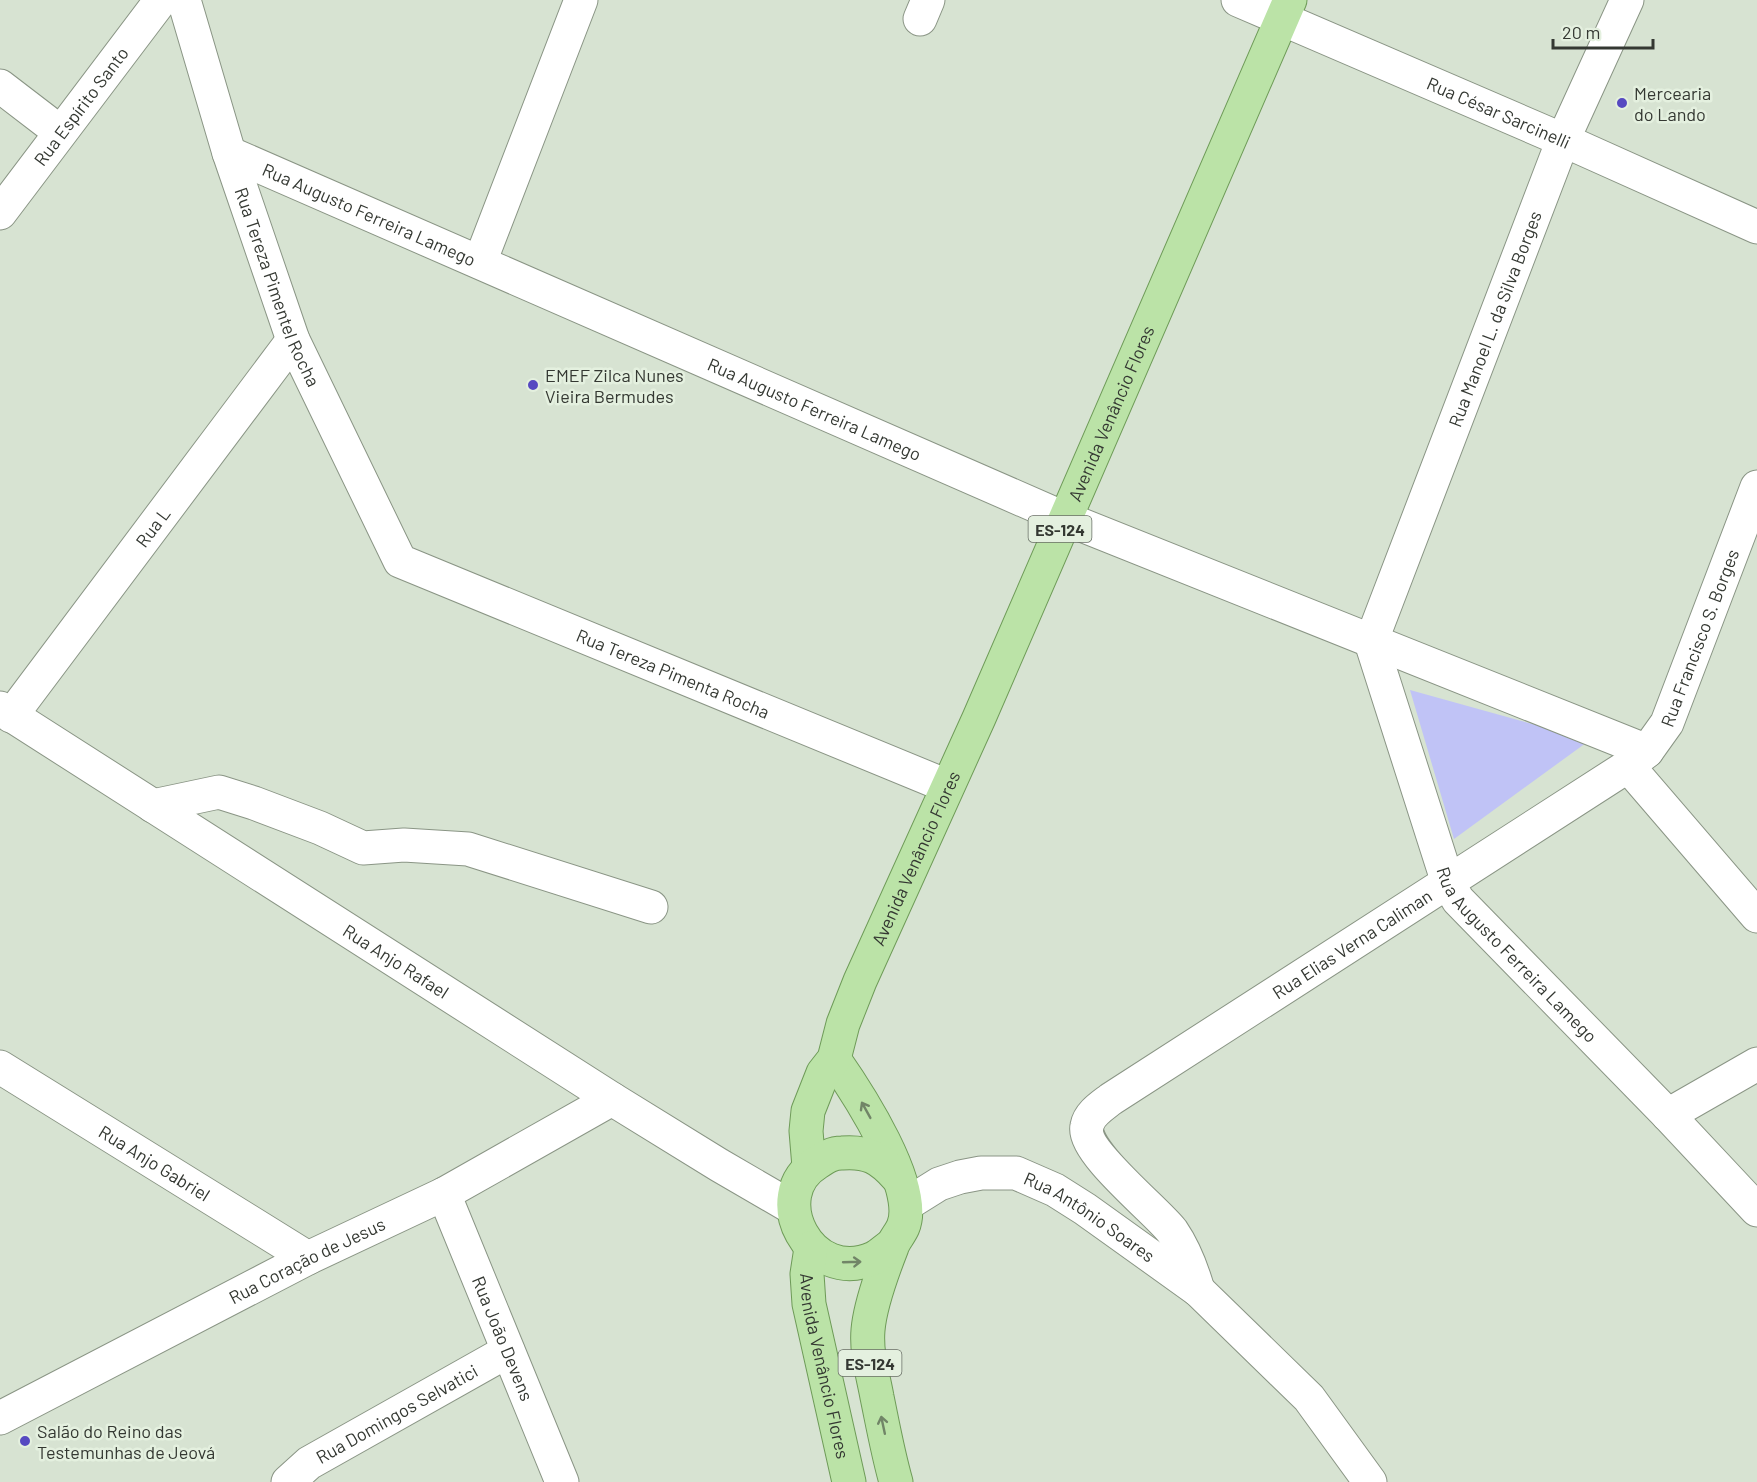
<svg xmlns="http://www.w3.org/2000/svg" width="1757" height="1482" font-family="Barlow,sans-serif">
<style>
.park{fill:#c0c3f6}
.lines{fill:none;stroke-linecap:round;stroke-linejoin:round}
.minor-casing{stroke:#8a9585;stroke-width:35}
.major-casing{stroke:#6e9b58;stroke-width:35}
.minor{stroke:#fff;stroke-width:33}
.major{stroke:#bbe3a7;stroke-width:33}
.oneway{stroke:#718567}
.poi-dot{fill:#5649c1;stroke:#e4f0df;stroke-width:2}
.labels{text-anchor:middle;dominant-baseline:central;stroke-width:5;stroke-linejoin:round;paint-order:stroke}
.shield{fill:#e4f0df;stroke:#696f66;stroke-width:1.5}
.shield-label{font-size:16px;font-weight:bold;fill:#343832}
.poi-label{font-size:18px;fill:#343832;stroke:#e4f0df;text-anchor:start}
.street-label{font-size:18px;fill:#343832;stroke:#e4f0df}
</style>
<rect width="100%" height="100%" fill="#d7e3d2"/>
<path class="park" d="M1410,690L1590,740L1454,839Z"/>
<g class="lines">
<g class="minor-casing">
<g id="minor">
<path id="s1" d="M184,0L229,153L293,340L400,561L947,786"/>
<path id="s2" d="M1238,0L1563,140L1757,227"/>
<path d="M920,19L928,0"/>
<path d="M0,86L60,132"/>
<path id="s3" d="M229,153L1064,518L1647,751"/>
<path id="s4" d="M0,213L161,0"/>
<path d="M480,262L581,0"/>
<path id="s5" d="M1371,642L1448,883L1458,900L1668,1115L1757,1210"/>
<path id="s6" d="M1371,642L1563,140L1627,0"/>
<path id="s7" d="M0,708L612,1099L719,1165L793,1208"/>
<path id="s8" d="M11,716L293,340"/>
<path d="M1628,766L1757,916"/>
<path d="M153,806L219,792L254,803L320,828L363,848L404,845L468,849L651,907"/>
<path id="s9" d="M0,1067L308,1258"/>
<path d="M1668,1115L1757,1064"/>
<path id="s10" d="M444,1194L562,1482"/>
<path id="s11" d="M907,1204L939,1184L960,1177L981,1173H1016L1055,1190L1085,1209L1198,1290L1309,1398L1370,1482"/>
<path id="s12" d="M1198,1290C1192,1269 1185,1250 1172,1231C1156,1210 1081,1151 1087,1126C1089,1114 1102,1106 1111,1099L1628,766L1647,751L1667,723L1757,487"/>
<path id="s13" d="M0,1418L308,1258L444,1194L612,1099"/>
<path id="s14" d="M288,1482L309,1463L508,1351"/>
</g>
</g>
<g class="major-casing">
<g id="major">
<path d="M834,1059C857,1092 920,1188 903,1227C900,1234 894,1240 892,1247C883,1270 870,1306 868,1330C866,1353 873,1375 877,1397C883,1426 888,1454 896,1482"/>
<path id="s15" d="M809,1167L806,1131L808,1111L823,1073L834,1059L843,1024L860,981L979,718L1290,0"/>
<path d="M892,1245C886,1249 880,1255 874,1258C810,1287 764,1195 817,1163C826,1157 832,1153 842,1153C868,1151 880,1158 897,1177"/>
<path id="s16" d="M811,1248L807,1274L809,1304L849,1482"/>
</g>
</g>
<use href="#minor" class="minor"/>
<use href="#major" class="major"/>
</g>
<defs><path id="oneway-shaft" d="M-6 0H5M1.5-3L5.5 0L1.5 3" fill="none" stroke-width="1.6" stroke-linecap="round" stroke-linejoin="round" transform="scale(1.5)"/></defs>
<g class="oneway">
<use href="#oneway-shaft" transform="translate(866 1110) rotate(-119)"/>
<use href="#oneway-shaft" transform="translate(852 1262) rotate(-2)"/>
<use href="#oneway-shaft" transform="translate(883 1425) rotate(-102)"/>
</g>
<g class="poi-dot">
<circle cx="1622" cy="103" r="6"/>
<circle cx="533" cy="385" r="6"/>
<circle cx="25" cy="1441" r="6"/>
</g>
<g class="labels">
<g class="shield">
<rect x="1028.5" y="516" width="63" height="26" rx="4.5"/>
<rect x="838.5" y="1350" width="63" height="26" rx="4.5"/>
</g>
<g class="shield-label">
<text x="1060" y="529">ES-124</text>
<text x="870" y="1363">ES-124</text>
</g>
<g class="poi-label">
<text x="1634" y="93">Mercearia<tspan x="1634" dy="21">do Lando</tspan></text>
<text x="545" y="375">EMEF Zilca Nunes<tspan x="545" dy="21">Vieira Bermudes</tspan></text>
<text x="37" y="1431">Salão do Reino das<tspan x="37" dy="21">Testemunhas de Jeová</tspan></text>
</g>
<g class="street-label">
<text stroke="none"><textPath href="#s4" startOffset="134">Rua Espírito Santo</textPath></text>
<text stroke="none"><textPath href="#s2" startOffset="284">Rua César Sarcinelli</textPath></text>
<text stroke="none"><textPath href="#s3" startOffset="153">Rua Augusto Ferreira Lamego</textPath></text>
<text stroke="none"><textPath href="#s1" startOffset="302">Rua Tereza Pimentel Rocha</textPath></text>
<text stroke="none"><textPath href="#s6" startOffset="346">Rua Manoel L. da Silva Borges</textPath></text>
<text stroke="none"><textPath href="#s3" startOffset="639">Rua Augusto Ferreira Lamego</textPath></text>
<text stroke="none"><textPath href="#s15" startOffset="818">Avenida Venâncio Flores</textPath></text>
<text stroke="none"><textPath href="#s8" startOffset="236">Rua L</textPath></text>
<text stroke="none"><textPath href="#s12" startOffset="1004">Rua Francisco S. Borges</textPath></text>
<text stroke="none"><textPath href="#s1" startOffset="898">Rua Tereza Pimenta Rocha</textPath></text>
<text stroke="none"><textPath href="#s15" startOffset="332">Avenida Venâncio Flores</textPath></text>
<text stroke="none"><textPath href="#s12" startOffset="526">Rua Elias Verna Caliman</textPath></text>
<text stroke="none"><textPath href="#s5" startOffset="352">Rua Augusto Ferreira Lamego</textPath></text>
<text stroke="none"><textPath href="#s7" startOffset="470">Rua Anjo Rafael</textPath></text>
<text stroke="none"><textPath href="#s9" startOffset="182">Rua Anjo Gabriel</textPath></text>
<text stroke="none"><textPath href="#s11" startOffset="202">Rua Antônio Soares</textPath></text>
<text stroke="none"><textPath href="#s13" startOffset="345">Rua Coração de Jesus</textPath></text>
<text stroke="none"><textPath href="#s10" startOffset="156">Rua João Devens</textPath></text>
<text stroke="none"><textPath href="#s16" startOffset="120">Avenida Venâncio Flores</textPath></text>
<text stroke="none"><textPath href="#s14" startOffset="129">Rua Domingos Selvatici</textPath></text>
</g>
</g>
<path d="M1553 39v9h100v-9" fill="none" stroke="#343832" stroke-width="3"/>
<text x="1562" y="39" font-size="18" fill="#343832" stroke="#e4f0df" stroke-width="4.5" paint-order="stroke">20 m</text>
</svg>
